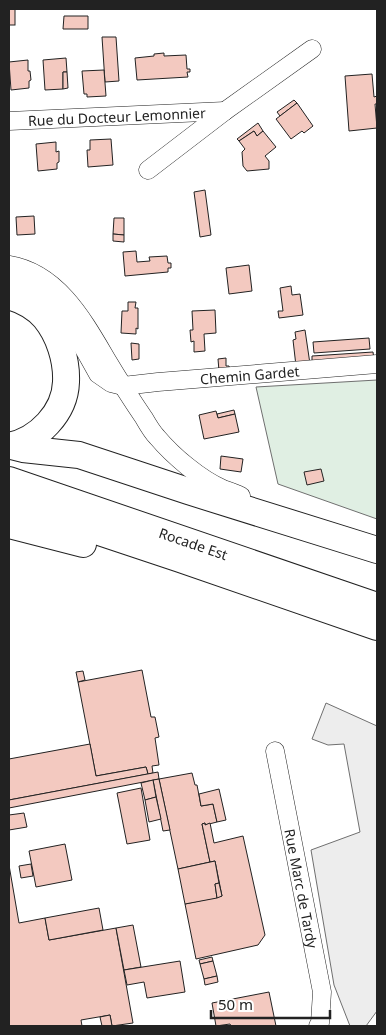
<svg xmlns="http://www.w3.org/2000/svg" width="386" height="1035" font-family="'Noto Sans',sans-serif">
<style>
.green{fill:#e0efe3;stroke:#6f6f6f}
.parking{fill:#ededed;stroke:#6f6f6f}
.building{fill:#f3c9c0;stroke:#222}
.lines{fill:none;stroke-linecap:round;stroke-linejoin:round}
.minor-casing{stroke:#222;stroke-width:19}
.highway-casing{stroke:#222;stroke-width:28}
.minor{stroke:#fff;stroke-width:18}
.highway{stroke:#fff;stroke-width:26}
.labels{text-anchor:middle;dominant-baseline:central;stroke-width:4;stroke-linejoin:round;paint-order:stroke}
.street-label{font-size:14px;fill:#222;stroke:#fff}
</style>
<rect width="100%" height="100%" fill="#fff"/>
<path class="green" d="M377,380V519L278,484L256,387Z"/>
<path class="parking" d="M326,703L377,726V1011L366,1026H350L334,985L311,850L360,832L344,744L328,745L312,739Z"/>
<g class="building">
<rect x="9" y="9" width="6" height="16"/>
<path d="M64,16H88V29H63Z"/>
<path d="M102,37H116L119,81L105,82Z"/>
<path d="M164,53V56L186,55L187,69H190V72H187L188,77L137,80L135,58L154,56V54Z"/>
<path d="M66,58L67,72H63V89L45,90L43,60Z"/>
<path d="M28,60V71H30L31,80L29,81V88L11,90L9,62Z"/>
<path d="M104,70L106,96L87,97V94H84L82,71Z"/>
<path d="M63,72H67L68,88L63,89Z"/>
<path d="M372,74L374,97L377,96V104H375L377,128L349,131L345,76Z"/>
<path d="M294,100L297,103L280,116L277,112Z"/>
<path d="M297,103L313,126L304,133L302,131L291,139L276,119Z"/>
<path d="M258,123L263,131L257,136L254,131L239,141L237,139Z"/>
<path d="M254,131L257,136L263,131L276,147L265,156L269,161V169L247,171L243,166L242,152L245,149L239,141Z"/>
<path d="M111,139L113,165L88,167L87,150H90V140Z"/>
<path d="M56,142V152L59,151V162L57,163V169L38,171L36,144Z"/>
<path d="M205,190L211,235L200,237L194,192Z"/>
<path d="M34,216L35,234L17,235L16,217Z"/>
<path d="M114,218H124V235L113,234Z"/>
<path d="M113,234L124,235V242L113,241Z"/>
<path d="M136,251L137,262L150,261L149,257L167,256L168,263H171V268H168V272L125,276L123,252Z"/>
<path d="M249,265L252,291L229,294L226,268Z"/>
<path d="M291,286L292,295L300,294L303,315L279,318L278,311H283L280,288Z"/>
<path d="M128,302H136L135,308H138V329L136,328V334L121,333L122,311H128Z"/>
<path d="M215,310L216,333L204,334L205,351L194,352V341L191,342L190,330H193L192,311Z"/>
<path d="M305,330L310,364L296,366L293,340L296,339L295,332Z"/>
<path d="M369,338L370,349L314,353L313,342Z"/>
<path d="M131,343L139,344V359L132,360Z"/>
<path d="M373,352L374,360L312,364V356Z"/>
<path d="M226,358V366H229L230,370L219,371L218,359Z"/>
<path d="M234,410L235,414L218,418L217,414Z"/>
<path d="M216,411L218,418L235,414L239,432L204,439L199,415Z"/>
<path d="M221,456L243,459L241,472L220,469Z"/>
<path d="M321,469L324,481L307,485L304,472Z"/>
<path d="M142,670L151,717H155L159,737L155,738L159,765L152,766L153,773L148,774L146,767L96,776L78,682Z"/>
<path d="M83,671L85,680L78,682L76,672Z"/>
<path d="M90,744L96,776L146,767L148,774L9,800V759Z"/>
<path d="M158,772L159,779L9,808V800Z"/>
<path d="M192,773L195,785H197L201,806L213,804L217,822L205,825V823L202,824L210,862L178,869L159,779Z"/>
<path d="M159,779L170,830L163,831L153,780Z"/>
<path d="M153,780L156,797L145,800L141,783Z"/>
<path d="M141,788L150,840L127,844L117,793Z"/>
<path d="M219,789L226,820L217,822L213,804L201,806L199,794Z"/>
<path d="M156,797L161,819L149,822L145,800Z"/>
<path d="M24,813L27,827L9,830V815Z"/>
<path d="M205,823V825L210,823L214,843L243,836L265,935L258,945L196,959L185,904L222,896L215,861L210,862L202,824Z"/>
<path d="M65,844L72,880L36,887L29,851Z"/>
<path d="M215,861L219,883L215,884L217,898L185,904L178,869Z"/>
<path d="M31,864L33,876L21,878L19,866Z"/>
<path d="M9,865L19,923L45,918L49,940L116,928L133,1023L112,1026L110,1015L81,1020L82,1026H9Z"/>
<path d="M219,883L222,896L217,898L215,884Z"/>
<path d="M99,908L103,930L49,940L45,918Z"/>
<path d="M133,925L141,967L124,970L116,928Z"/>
<path d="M212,957L213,961L200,964L199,960Z"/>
<path d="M180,961L185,992L147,998L144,982L127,985L124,970Z"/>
<path d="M213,961L217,976L204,979L200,964Z"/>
<path d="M217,976L218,982L205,985L204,979Z"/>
<path d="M269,992L276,1026H231L230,1024L216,1026L212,1003Z"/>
<path d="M110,1015L112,1026H102L100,1017Z"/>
</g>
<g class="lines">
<g class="minor-casing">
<g id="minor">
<path id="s1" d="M9,121L225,111"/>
<path d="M148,170L225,111L312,49"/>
<path d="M9,265C58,273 84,321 107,360C119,380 131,399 144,418C148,425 152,432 157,437C173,456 200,479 223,489C229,491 235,493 241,496"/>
<path id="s2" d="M9,278L34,288L56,305L79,340L98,374L111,383L123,386L158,382L377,364"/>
<path id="s3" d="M275,751L322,992L320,1023L318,1026"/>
</g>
</g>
<g class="highway-casing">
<g id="highway">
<path d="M9,296C22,300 36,307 45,318C59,335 67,360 66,382C65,413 38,440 9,446"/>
<path d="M11,446L23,449L79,455L188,491L377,550"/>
<path id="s4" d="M9,480L377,606"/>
<path d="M9,502L180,559L377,627"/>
<path d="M9,525L83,544"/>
</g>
</g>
<use href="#minor" class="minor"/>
<use href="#highway" class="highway"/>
</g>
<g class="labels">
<g class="street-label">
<text stroke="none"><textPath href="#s1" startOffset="108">Rue du Docteur Lemonnier</textPath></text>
<text stroke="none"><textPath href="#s2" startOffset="291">Chemin Gardet</textPath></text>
<text stroke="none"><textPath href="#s4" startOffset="195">Rocade Est</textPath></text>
<text stroke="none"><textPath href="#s3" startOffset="140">Rue Marc de Tardy</textPath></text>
</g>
</g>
<rect width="386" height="1035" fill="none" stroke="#222222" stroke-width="20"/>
<path d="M211 1010v8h119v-8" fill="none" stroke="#222222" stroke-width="2.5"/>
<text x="218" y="1010" font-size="15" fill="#222222" stroke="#ffffff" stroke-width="4" paint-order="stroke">50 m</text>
</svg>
